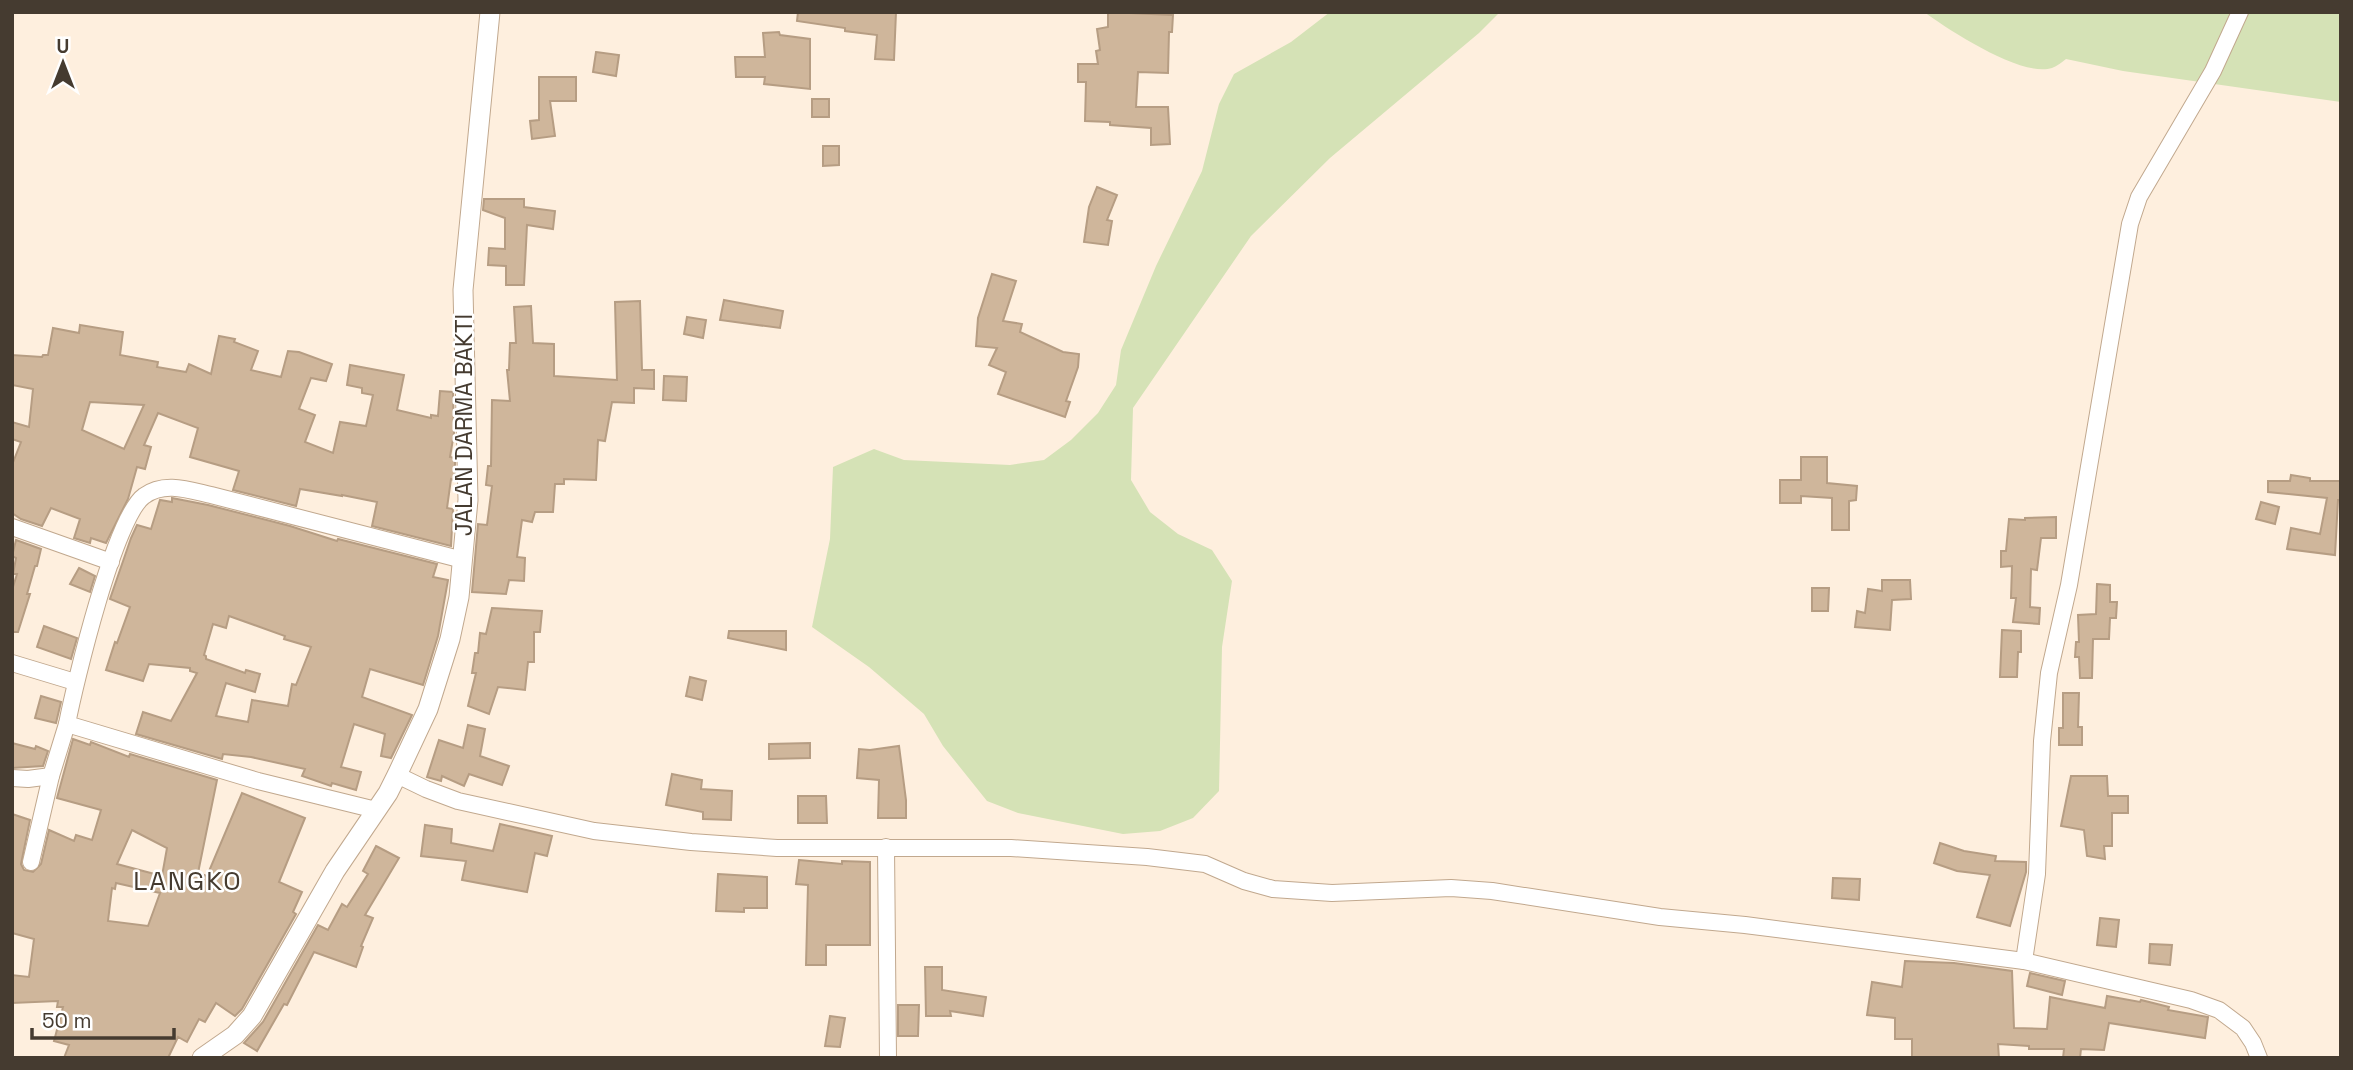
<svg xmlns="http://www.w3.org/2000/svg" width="2353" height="1070" font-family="'Space Grotesk',sans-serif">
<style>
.green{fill:#d5e2b6}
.building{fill:#cfb69b;stroke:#b69d83;stroke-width:2;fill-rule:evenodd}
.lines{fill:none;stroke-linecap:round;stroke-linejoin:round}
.minor-casing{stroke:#c1a88e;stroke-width:18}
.tertiary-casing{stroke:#c1a88e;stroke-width:21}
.minor{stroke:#fff;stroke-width:16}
.tertiary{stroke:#fff;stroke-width:19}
.labels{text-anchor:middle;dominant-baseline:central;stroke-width:5;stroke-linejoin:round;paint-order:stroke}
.street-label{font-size:23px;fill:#453b30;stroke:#fff}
.quarter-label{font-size:26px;letter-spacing:2px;fill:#453b30;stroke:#fff}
</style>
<rect width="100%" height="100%" fill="#feefde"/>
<g class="green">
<path d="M1330,12H1500L1479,33L1330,158L1251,236L1133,408L1131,480L1150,512L1178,534L1212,550L1232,581L1222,647L1219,791L1193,818L1160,831L1123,834L1018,813L987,801L943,746L924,714L869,667L812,627L830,539L833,467L874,449L904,460L1010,465L1044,460L1071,440L1098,413L1116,385L1121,350L1156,266L1202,171L1219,104L1234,74L1291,42Z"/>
<path d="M1924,12H2341V102L2123,71L2066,59C2062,62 2057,66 2052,68C2022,78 1949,30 1924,12Z"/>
</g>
<g class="building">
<path d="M798,12H896L894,60L875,59L877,35L845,31V28L797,21Z"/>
<path d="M1108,12L1173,15L1172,32H1169L1168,73L1138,72L1136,107H1168L1170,144L1151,145V128L1110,125V122L1085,121L1086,82H1078V64H1098L1096,51L1100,50L1097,29L1108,27Z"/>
<path d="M779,32L780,35L810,39V89L764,84L765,77H736L735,57H765L763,33Z"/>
<path d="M596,52L619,55L616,76L593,72Z"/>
<path d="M539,77H576V101H550L555,136L532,139L530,121L539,120Z"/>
<rect x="812" y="99" width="17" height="18"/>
<path d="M823,146H839V165L823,166Z"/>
<path d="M1097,187L1117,195L1107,220L1112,221L1108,245L1084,242L1089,207Z"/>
<path d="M484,199H524V207L555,211L553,229L527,225L524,285H506V266L488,265L489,248L505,249V218L483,210Z"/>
<path d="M992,274L1016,281L1003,321L1022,324L1020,332L1063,352L1079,354L1078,367L1066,401L1070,402L1065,417L998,394L1006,372L989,365L997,348L976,346L978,318Z"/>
<path d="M724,300L783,311L780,328L720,320Z"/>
<path d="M640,301L642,370H654V389L634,388V403L612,402L605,441L598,440L596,480L564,479V484H555L553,512H535L532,522L522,520L517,557L525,558L524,581L509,580L506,594L472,592L478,524L487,525L492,486L486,485L488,466H491L492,400L510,401L507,370H509L510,343H516L514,307L531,306L533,343L554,344V376L617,380L615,302Z"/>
<path d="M687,317L706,320L703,338L684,334Z"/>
<path d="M80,325L123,332L120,355L158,362L157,367L186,372L189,364L211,374L219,336L235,339L234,342L258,351L251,370L281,377L288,351L299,352L332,364L326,381L311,378L299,409L315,415L305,442L333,453L340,422L366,426L373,395L362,393V388L347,385L350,365L404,375L397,410L431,418V415L438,416L440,391L453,392L454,433L450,457L455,458V480L451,479L447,508L453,509L451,546L372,526L377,502L342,495V496L300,489L296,506L233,490L239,471L190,457L198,428L158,413L144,445L151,447L145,469L137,467L128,499L106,543L91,538L90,543L74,538L80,519L51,508L42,526L21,519L12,513V465L21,442L12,439V422L29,427L33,389L12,385V355L42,357L43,355H48L53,328L79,333ZM90,402L144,405L124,449L82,430Z"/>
<path d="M664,376L687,377L686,401L663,400Z"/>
<path d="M1801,457H1827V483L1857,486L1856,500L1849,501V530H1832V498L1801,496V503H1780V480H1801Z"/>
<path d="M2291,475L2310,478V481H2341V500H2338L2335,555L2287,549L2291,528L2320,534L2327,498L2268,492V481H2290Z"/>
<path d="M172,498L208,505L290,526L337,541L338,539L437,564L433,577L448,580L438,636L423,685L370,669L362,697L412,715L391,758L381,756L385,734L354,724L341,767L361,772L356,790L332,783L331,786L302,776L305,769L251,757L223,754L222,759L136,734L143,712L171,721L197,673L190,671V668L149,664L143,681L106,670L115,642L117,643L130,607L110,599L131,538L137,525L151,529L160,500L172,502ZM229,616L285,636L284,639L311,647L296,685L292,684L288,706L252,700L248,722L216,716L226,683L255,692L260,674L246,670L245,673L206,659V656L204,655L213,624L226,628Z"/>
<path d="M2261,502L2279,507L2275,524L2256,519Z"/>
<path d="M2056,517V538H2041L2037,570L2031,569L2030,607L2040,608L2039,624L2013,622L2016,598H2011L2012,566L2001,567V551H2006L2009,519L2025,520V518Z"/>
<path d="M16,540L41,549L37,566H35L27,594H30L18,632H12V590L17,574H13L16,558L12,556Z"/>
<path d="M79,568L95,576L90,592L70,584Z"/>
<path d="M1882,580H1910L1911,599L1892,600L1890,630L1855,627L1857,611L1865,613L1868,589L1882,591Z"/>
<path d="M2097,584L2110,585V602H2117L2116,618H2110L2109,639H2093L2092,678H2080L2079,657H2075L2076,642H2079L2078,615L2096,614Z"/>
<path d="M1812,588H1829L1828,611H1812Z"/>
<path d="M492,608L542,611L540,632H534V662H528L525,690L498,687L489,714L468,706L476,673H472L475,653H478L480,633L486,634Z"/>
<path d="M44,626L77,638L71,659L37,647Z"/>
<path d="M2002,630L2021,631V652H2018L2017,677H2000Z"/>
<path d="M729,631H786V650L728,638Z"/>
<path d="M690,677L706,681L702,700L686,696Z"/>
<path d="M2063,693H2079L2078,727H2082V745H2059V728H2063Z"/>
<path d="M41,696L61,702L56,723L35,718Z"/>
<path d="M468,725L485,729L480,756L509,766L502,785L469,774L464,786L442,776L441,781L427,777L439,740L463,748Z"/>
<path d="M73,739L90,745L91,742L129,757L130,754L217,780L198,873L207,876L242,793L305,818L279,882L302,892L293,912L296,914L242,1009L235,1016L216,1003L205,1022L199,1019L187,1042L178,1037L168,1058H64L69,1045L54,1041L63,1007H57L58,1001L12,1003V975L29,977L34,939L12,933V814L30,820L21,864L24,870L33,872L41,864L49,830L74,841L76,835L92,840L101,810L57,798ZM132,830L167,848L162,876L117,864ZM116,883L160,893L148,926L108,921L112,888L115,889Z"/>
<path d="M12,743L35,749L36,746L48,751L43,766L12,768Z"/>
<path d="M810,743V758L769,759V744Z"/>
<path d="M899,746L906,800V818H878L879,780L857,778L859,749L870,750Z"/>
<path d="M672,774L702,780L701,789L732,791L731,820L703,819V812L666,805Z"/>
<path d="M2071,776H2107L2108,796H2128V813H2112V846H2104L2105,859L2087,856L2084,830L2061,826Z"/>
<path d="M798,796H826L827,823H798Z"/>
<path d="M500,824L552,836L547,856L535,853L527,892L462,880L466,861L421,856L425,825L452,829L451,843L493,851Z"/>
<path d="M1940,843L1964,851L1996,856L1995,861L2026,862V872L2010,926L1977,917L1990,875L1957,871L1934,863Z"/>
<path d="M376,846L399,858L365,915L373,918L361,946L363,947L356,967L314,952L287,1005L284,1004L257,1051L244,1043L263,1022L318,925L328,930L342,904L347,907L368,874L363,871Z"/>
<path d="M799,860L842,864V861L870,862V945H826V965H806L808,885L796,884Z"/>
<path d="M718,874L767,877V908H744V912L716,911Z"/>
<path d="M1833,878L1860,879L1859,900L1832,898Z"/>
<path d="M2100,918L2119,920L2116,947L2097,945Z"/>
<path d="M2150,944L2172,945L2170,965L2149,963Z"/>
<path d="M1905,961L1954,963L2012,971L2014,1028L2047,1029L2050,997L2105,1008L2107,996L2140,1002L2141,1000L2169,1007L2168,1010L2208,1017L2205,1038L2109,1023L2104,1050L2081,1049L2080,1058H2063L2064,1049H2029V1046L1998,1044L1999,1058H1912V1039H1895V1018L1867,1015L1872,982L1902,987Z"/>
<path d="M925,967H942V990L986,997L983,1016L950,1011L951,1016H926Z"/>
<path d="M2030,973L2065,981L2062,995L2027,986Z"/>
<path d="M898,1005H919L918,1036H898Z"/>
<path d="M830,1016L845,1018L840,1047L825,1046Z"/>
</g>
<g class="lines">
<g class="minor-casing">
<g id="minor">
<path d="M12,527L111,562"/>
<path d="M12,663L75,682"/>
<path d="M397,775L426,789L458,801L594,831L691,842L777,848H1011L1147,857L1205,864L1244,881L1273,889L1332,893L1451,888L1492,891L1660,917L1745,925L2024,961L2191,1000L2219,1010L2243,1028L2253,1043L2259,1058"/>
<path d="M12,778L28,779L51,776"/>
<path d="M376,810L258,781L67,724C75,683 115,516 144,496C164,481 189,490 211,495L463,560"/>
<path d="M886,847L888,1058"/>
<path d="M31,862L51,776L67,724"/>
<path d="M2024,961L2037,874L2042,741L2049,673L2069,585L2130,224L2139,197L2213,71L2240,12"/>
</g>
</g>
<g class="tertiary-casing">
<path id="tertiary" d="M202,1058L235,1035L252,1016L335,871L388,793L397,775L428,709L450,639L459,597L468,500L463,290L490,12"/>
</g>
<use href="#minor" class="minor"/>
<use href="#tertiary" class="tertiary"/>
</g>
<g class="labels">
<g class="street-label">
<text transform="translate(464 425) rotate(-90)">JALAN DARMA BAKTI</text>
</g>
<g class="quarter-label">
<text x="188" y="881">LANGKO</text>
</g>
</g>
<rect width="2353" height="1070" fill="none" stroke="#453b30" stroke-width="28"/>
<g transform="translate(63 63)" stroke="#ffffff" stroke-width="5" paint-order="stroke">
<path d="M0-5L12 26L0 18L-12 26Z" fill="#453b30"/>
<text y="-10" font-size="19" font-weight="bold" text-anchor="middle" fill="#453b30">U</text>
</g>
<path d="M32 1028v10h142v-10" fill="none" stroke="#453b30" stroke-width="3.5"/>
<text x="42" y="1028" font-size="21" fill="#453b30" stroke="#ffffff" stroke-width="5" paint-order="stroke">50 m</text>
</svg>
